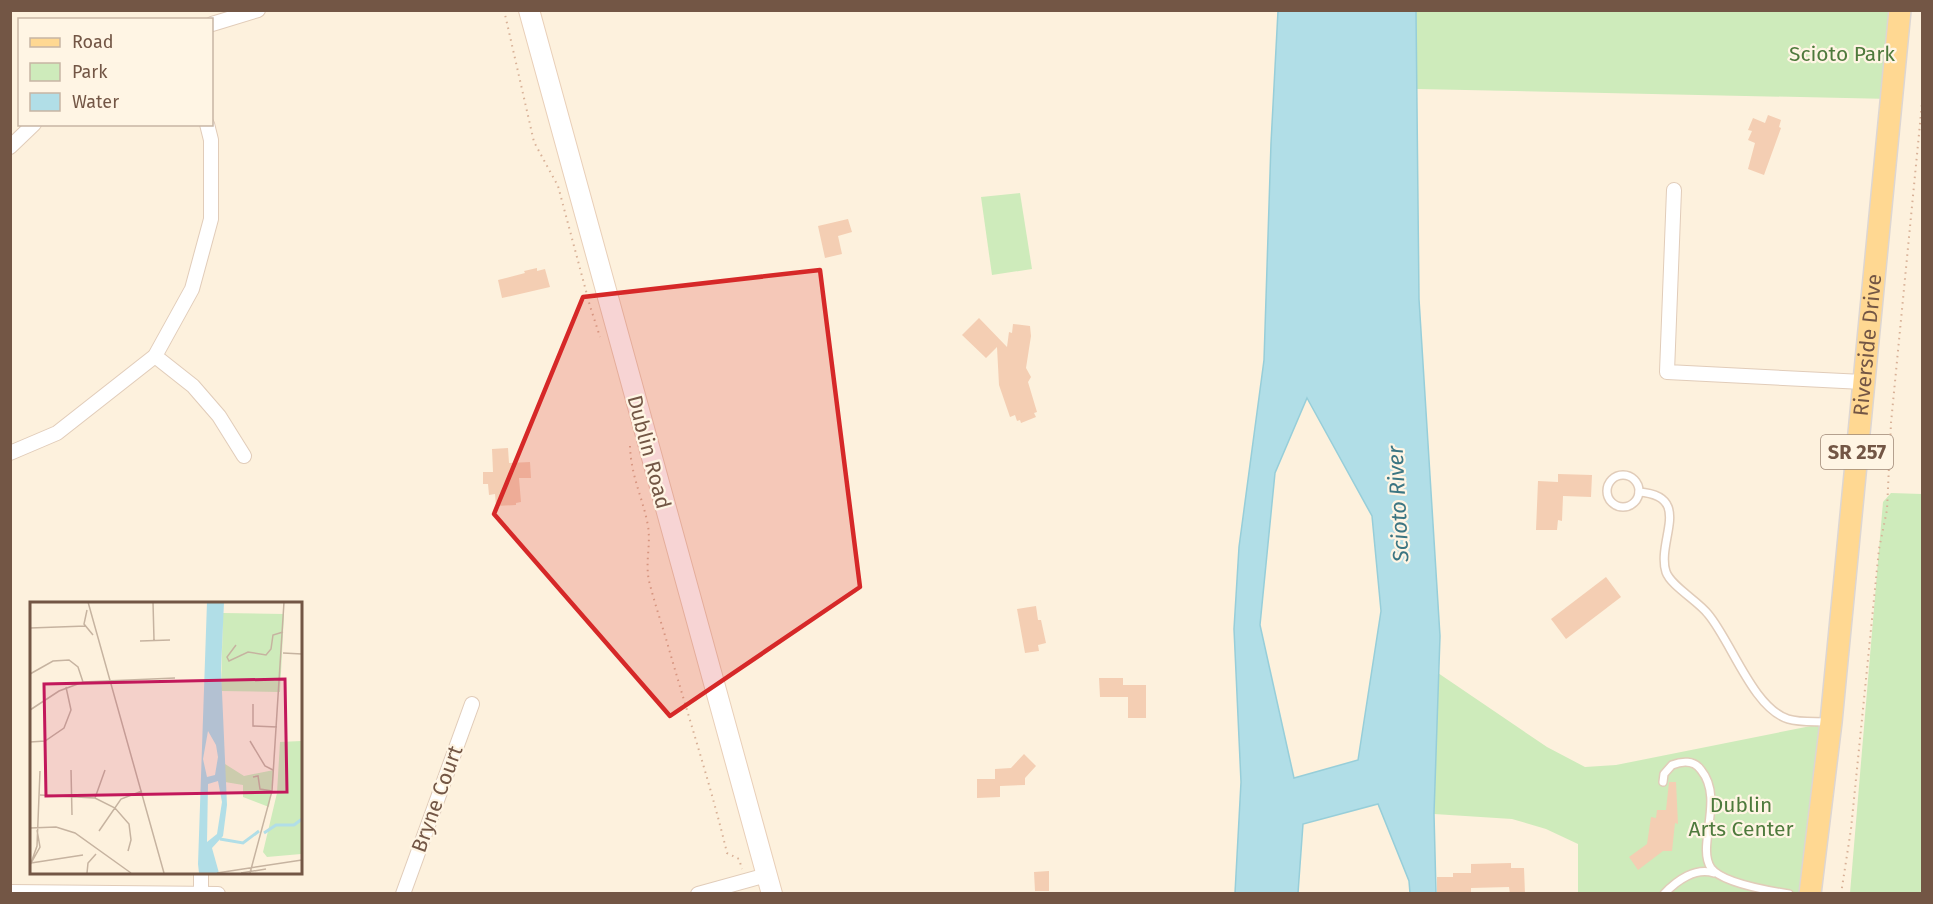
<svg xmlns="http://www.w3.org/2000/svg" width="1933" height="904" font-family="'Fira Sans',sans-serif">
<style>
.green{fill:#ceebbb}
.water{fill:#b1dee7;stroke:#97ced9;stroke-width:1.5;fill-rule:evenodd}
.building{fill:#f4ceb3}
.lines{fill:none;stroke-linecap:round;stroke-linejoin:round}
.lane-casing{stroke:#e1ccb9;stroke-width:10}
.street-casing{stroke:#e1ccb9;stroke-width:16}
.secondary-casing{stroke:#e9cfb8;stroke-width:22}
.primary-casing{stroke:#ddd6d2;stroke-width:24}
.path{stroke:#d8b197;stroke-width:2;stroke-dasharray:1.5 4.5;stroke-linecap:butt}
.lane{stroke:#fff;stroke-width:7}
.street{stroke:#fff;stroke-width:14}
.secondary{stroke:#fff;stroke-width:20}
.primary{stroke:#ffd892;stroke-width:21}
.marked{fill:#d62828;fill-opacity:0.2;stroke:#d62828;stroke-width:4.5;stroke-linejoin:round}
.labels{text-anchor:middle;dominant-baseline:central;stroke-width:4.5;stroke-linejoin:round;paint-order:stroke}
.shield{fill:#fff5e4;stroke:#9d8675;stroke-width:1.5}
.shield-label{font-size:20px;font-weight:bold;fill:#735645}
.park-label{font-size:21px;fill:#4e7a3c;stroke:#fff5e4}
.street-label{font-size:21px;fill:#735645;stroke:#fff5e4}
.water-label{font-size:22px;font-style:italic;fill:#3b7582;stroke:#fff5e4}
.inset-river{fill:none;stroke:#b1dee7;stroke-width:3}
.inset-road{fill:none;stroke:#c6b3a0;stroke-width:1.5}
.view{fill:#c2185b;fill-opacity:0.15;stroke:#c2185b;stroke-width:3}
.inset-edge{fill:none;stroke:#735645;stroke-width:3}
</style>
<rect width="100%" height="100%" fill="#fdf1dd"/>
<g class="green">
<path d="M1416,11H1900L1891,99L1417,89Z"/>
<path d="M1020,193L1032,269L992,275L981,197Z"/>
<path d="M1891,493L1922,494V893H1850L1883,502Z"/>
<path d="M1438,673L1547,747L1585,767L1616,765L1831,722L1810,893H1578V844L1546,829L1512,819L1434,814Z"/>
</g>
<path class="water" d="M1278,11H1416L1419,299L1440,636L1434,814L1436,893H1410L1409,881L1378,804L1303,824L1298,893H1235L1241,782L1234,629L1239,547L1264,360L1271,143ZM1307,398L1372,516L1381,611L1358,760L1294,778L1260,625L1275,473Z"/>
<g class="building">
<path d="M1768,115L1781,120L1779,127L1781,128L1764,175L1748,169L1755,143L1748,140L1752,131L1748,130L1753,118L1765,123Z"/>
<path d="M848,219L852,232L838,236L842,254L825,258L818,226Z"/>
<path d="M537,268V271L545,269L550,287L502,298L498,280L525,273L524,271Z"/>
<path d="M979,318L1007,347L1009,332L1012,333L1013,324L1030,326L1031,336L1026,368L1031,377L1028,382L1037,412L1034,413L1036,417L1021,423L1020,420L1017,421L1015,415L1010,417L999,385L997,347L986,358L962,335Z"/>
<path d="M508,448L509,463L530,462L531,478H519L521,502L516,503V505L496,506L495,494L489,495L488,484H483V472H493L492,449Z"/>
<path d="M1558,474L1592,475L1591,497L1563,496L1562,521L1558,520L1557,530H1536L1538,481L1558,482Z"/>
<path d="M1606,577L1621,597L1566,639L1551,619Z"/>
<path d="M1036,606L1038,620H1041L1046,643L1038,645L1039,651L1025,653L1017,609Z"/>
<path d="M1099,678H1123V685H1146V718H1128V697H1100Z"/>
<path d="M1024,754L1036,766L1025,778V785L1000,786V797L977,798V779H995V769L1011,768Z"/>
<path d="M1669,782H1676L1678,824L1675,823L1672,851H1663L1638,870L1629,857L1647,844L1651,817L1656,818L1657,810H1666Z"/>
<path d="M1511,863V868H1524L1525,894H1510L1509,887L1471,888V894H1437V877H1453V873H1471V864Z"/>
<path d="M1049,871V891H1035L1034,872Z"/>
</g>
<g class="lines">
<g class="lane-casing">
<g id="lane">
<circle cx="1623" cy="491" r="16"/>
<path d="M1639,492C1694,496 1656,541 1666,572C1671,586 1698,601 1708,614C1731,641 1753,708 1788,719C1801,723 1816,721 1829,722"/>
<path d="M1663,782L1664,774L1672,765C1682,761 1694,760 1701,770C1725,799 1696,846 1711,868C1722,883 1770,891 1789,894"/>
<path d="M1664,894C1677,880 1696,867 1714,873"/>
</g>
</g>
<g class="street-casing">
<g id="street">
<path d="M212,24L258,10"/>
<path d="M10,147L34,124"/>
<path d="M1674,190L1667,372L1863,382"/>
<path d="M155,356L193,386L219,416L244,456"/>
<path d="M10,453L57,433L155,356L192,289L211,219V140L207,124"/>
<path d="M201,872V894"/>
<path d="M10,892L218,894"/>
<path d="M403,894L472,704"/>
<path d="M698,894L767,875"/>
</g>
</g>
<g class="secondary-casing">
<path id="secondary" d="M529,10L772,894"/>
</g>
<g class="primary-casing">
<g id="primary">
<path id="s1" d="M1810,894L1831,722L1900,10"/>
</g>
</g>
<g class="path">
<path d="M504,10L534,142L558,186L590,306L600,337"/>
<path d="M630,446C631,477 643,498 648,526C651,545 645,562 649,581C654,601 661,622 667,642C687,713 710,782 727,853L739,859L742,869"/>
<path d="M1841,894L1851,829L1879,549L1887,510L1891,423L1922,103"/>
</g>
<use href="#lane" class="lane"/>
<use href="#street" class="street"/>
<use href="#secondary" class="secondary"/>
<use href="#primary" class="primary"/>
</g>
<path class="marked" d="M820,270L860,587L670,716L494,514L583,297Z"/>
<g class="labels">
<rect class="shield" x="1821" y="435" width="72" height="34" rx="4.5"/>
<g class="shield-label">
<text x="1857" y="452">SR 257</text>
</g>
<g class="park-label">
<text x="1842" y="54">Scioto Park</text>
<text x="1741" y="805">Dublin<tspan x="1741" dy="24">Arts Center</tspan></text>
</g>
<g class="street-label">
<text stroke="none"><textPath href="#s1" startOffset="552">Riverside Drive</textPath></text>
<text transform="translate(649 452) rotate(75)">Dublin Road</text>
<text transform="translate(437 799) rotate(-70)">Bryne Court</text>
</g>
<g class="water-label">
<text transform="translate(1398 504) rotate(-93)">Scioto River</text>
</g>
</g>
<g transform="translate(30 602)">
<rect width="272" height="272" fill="#fdf1dd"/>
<path d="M193,11L254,12L250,90L191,89ZM271,139V252L237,255L233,250L247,191L250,140ZM195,162L214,174L244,168L239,205L213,195V183L195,180Z" fill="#ceebbb"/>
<path d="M177,0H194L191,68L197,203L193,234L182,246L189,271H169L168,262ZM178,129L186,143L188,155L185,173L177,175L173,157ZM188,179L192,200L187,232L177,240L178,182Z" fill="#b1dee7" fill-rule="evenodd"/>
<path class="inset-river" d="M234,231L246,223H264L272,217M190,237L213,241L229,229"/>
<path class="inset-road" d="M58,0L134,271M123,0L124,38M57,8L54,22L63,33M0,26L56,24M110,39L140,38M206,43L197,55L199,59L218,50L236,53L241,47L243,33L253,30M253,51L272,52M0,72L23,59L39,58L48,65L53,80M223,102V124L247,125M0,108L29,89L53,80L145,76M220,139L235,164L243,168M0,140L15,139L34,126L41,108L36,85M41,168L42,213M223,175L228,174L230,187L242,189M10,193L65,196L85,206L99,222L101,238L98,249M65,196L75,168M0,226L26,225L45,231L101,271M69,229L91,197L112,189M1,261L7,244L10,169M1,261L53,253M0,263L10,245L7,228M57,271L58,261L66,252M187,271L272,258M211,271L236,267M220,271L242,189L254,0"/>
<path class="view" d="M255,77L257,190L16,194L14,82Z"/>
<rect width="272" height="272" class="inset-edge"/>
</g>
<rect width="1933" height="904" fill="none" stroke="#735645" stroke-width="24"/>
<rect x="18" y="18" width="195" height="108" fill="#fff5e4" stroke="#c7b5a4" stroke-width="1.5"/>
<rect x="30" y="38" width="30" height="9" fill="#ffd892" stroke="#c7b5a4" stroke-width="1.5"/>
<text x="72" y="48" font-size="18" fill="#735645">Road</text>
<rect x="30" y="63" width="30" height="18" fill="#ceebbb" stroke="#c7b5a4" stroke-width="1.5"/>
<text x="72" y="78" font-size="18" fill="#735645">Park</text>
<rect x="30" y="93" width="30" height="18" fill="#b1dee7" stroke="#c7b5a4" stroke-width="1.5"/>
<text x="72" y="108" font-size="18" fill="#735645">Water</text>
</svg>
